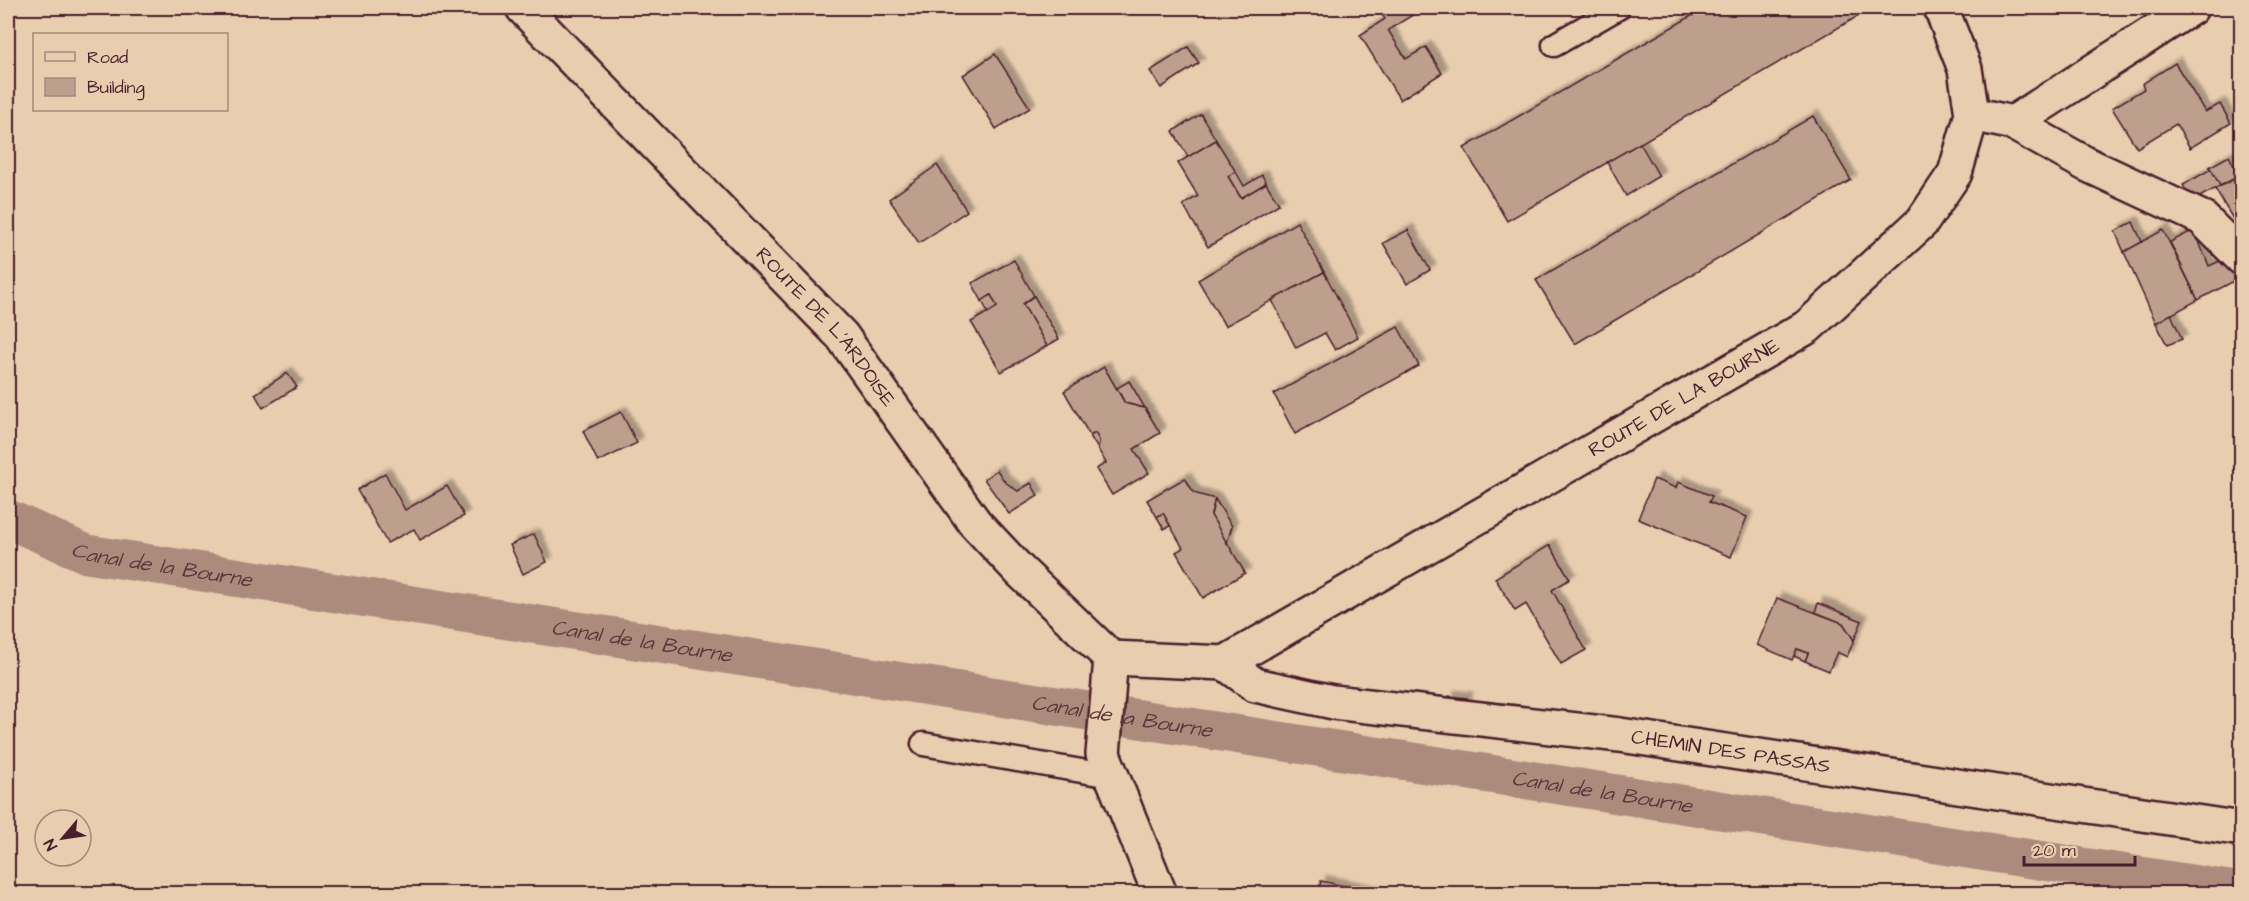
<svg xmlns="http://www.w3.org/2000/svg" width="2249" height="901" font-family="'Architects Daughter',sans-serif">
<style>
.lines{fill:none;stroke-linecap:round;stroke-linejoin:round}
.canal{stroke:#ac8b7c;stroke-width:39}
.building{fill:#be9f8d;stroke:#4a1f2b;stroke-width:1.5;filter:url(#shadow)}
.lane-casing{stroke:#4a1f2b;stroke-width:27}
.street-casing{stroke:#4a1f2b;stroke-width:38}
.lane{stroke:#e8cdaf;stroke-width:22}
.street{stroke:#e8cdaf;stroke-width:33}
.labels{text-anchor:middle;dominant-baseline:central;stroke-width:5;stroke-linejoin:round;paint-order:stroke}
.street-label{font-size:20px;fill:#4a1f2b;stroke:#e8cdaf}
.water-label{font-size:21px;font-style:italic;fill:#5e353b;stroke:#e8cdaf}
</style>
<defs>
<filter id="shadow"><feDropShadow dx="5.5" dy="-5.5" stdDeviation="1.5" flood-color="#0004"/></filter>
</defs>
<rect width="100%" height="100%" fill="#e8cdaf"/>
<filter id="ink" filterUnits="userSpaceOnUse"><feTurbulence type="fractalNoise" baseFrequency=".0167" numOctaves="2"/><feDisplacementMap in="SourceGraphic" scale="12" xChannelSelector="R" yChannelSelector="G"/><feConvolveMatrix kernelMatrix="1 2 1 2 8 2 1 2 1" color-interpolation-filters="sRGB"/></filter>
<g filter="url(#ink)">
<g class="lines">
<path class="canal" id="s1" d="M8,519L87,554L2242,892"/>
</g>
<g class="building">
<path d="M1378,8H1424L1388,30L1406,59L1426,47L1442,73L1400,100L1360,35L1385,19Z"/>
<path d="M1705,8H1872L1507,221L1464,148Z"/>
<path d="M1188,47L1199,63L1161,88L1150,71Z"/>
<path d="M995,54L1030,108L996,129L963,75Z"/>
<path d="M2175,63L2205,112L2220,104L2231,123L2190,148L2176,124L2137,148L2112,108L2144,89L2142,84Z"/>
<path d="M1201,114L1216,140L1188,157L1173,131Z"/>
<path d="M1813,116L1851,180L1575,344L1536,280Z"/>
<path d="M1216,140L1236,172L1228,176L1241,198L1266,183L1279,204L1208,247L1183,205L1198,196L1178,163Z"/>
<path d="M1640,143L1659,176L1626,196L1607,162Z"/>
<path d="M2229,156L2239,176L2220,186L2209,167Z"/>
<path d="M937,165L967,211L919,243L889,199Z"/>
<path d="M2211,169L2220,186L2192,201L2183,185Z"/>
<path d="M1236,172L1244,186L1262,175L1266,183L1241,198L1228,176Z"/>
<path d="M2242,175V234L2215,189Z"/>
<path d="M1297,222L1324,272L1225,326L1198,280Z"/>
<path d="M2133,222L2142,242L2124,252L2115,231Z"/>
<path d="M1408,230L1430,270L1407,284L1383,243Z"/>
<path d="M2163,230L2198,300L2156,323L2124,252Z"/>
<path d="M2194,230L2209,266L2231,256L2242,277L2198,300L2170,242Z"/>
<path d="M1014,260L1034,296L1023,304L1047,346L1001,372L971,322L997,307L991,295L982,301L972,283Z"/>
<path d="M1324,272L1358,337L1335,350L1325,333L1296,348L1272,300Z"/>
<path d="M991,295L997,307L988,313L982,301Z"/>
<path d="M1034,296L1059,339L1047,346L1023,304Z"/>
<path d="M2171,314L2182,339L2167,345L2156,323Z"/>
<path d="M1398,327L1419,366L1295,434L1274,394Z"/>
<path d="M1104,367L1125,403L1145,408L1160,433L1134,449L1149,473L1112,495L1096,469L1106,463L1098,449L1099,440L1095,433L1090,436L1064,391Z"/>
<path d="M287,373L297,387L263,408L255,394Z"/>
<path d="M1129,381L1145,408L1125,403L1117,388Z"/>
<path d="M621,412L637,443L598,462L583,431Z"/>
<path d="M1095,433L1099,440L1098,449L1090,436Z"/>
<path d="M997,470L1005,482L1018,491L1031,483L1038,496L1009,514L984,479Z"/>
<path d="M385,473L405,510L447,486L464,516L420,540L414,529L387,543L357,490Z"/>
<path d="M1185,478L1194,493L1215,499L1211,515L1245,573L1203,598L1176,552L1183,548L1163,513L1157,517L1147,500Z"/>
<path d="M1654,479L1676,488L1678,482L1712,496L1709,502L1747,517L1731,557L1638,519Z"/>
<path d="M1215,499L1232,526L1227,543L1211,515Z"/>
<path d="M1163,513L1170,526L1164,529L1157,517Z"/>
<path d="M534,534L547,562L523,574L510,545Z"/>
<path d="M1550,545L1570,579L1552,590L1586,650L1561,664L1526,604L1515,611L1495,578Z"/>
<path d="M1777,598L1843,623L1854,640L1847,657L1837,652L1829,671L1805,661L1808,653L1797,649L1792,660L1757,645Z"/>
<path d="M1818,603L1862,621L1854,640L1843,623L1815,612Z"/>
<path d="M1797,649L1808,653L1805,661L1794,656Z"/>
<path d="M1449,696L1467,698L1465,709L1447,707Z"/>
<path d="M1321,881L1378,893V894H1318Z"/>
</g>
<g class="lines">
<g class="lane-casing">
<g id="lane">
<path d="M1554,45L1618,8"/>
<path d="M923,744L1111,776"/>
</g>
</g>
<g class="street-casing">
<g id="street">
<path id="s2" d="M523,8L842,336L975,523L1020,571L1111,658"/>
<path d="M1972,114L2013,123L2086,164L2202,218L2242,258"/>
<path d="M2013,123L2191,8"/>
<path d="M1111,658L1103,754L1160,894"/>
<path d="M1111,658L1225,663"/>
<path id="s3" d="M1225,663L1807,327L1922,222L1955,173L1972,114L1965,69L1941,8"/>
<path id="s4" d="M1225,663L1255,685L1333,702L1620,735L2242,829"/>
</g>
</g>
<use href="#lane" class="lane"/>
<use href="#street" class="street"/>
</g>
</g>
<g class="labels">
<g class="street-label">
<text stroke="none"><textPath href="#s2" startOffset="440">ROUTE DE L'ARDOISE</textPath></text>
<text stroke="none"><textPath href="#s3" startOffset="530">ROUTE DE LA BOURNE</textPath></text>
<text stroke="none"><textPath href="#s4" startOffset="518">CHEMIN DES PASSAS</textPath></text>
</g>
<g class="water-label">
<text stroke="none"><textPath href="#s1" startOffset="162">Canal de la Bourne</textPath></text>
<text stroke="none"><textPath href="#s1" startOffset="648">Canal de la Bourne</textPath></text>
<text stroke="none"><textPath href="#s1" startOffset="1134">Canal de la Bourne</textPath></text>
<text stroke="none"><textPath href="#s1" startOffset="1620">Canal de la Bourne</textPath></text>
</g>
</g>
<rect width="2249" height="901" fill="none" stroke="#e8cdaf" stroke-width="30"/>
<rect x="15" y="15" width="2219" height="871" fill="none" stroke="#4a1f2b" stroke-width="2" filter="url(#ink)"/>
<rect x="33" y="33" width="195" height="78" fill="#e8cdaf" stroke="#a9877a" stroke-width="1.5"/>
<rect x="45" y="52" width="30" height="9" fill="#e8cdaf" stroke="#a9877a" stroke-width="1.5"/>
<text x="87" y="63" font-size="18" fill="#4a1f2b">Road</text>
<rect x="45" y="78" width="30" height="18" fill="#be9f8d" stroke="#a9877a" stroke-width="1.5"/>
<text x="87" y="93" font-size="18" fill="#4a1f2b">Building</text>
<g transform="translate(63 838) rotate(241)"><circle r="28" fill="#e8cdaf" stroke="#a9877a" stroke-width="1.5"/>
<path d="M0-4.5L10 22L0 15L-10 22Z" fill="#4a1f2b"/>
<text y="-9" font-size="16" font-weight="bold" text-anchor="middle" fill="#4a1f2b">N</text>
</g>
<path d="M2024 856v9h111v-9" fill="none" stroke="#4a1f2b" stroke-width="3"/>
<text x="2033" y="856" font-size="18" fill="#4a1f2b" stroke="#e8cdaf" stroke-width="4.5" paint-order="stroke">20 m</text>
</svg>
